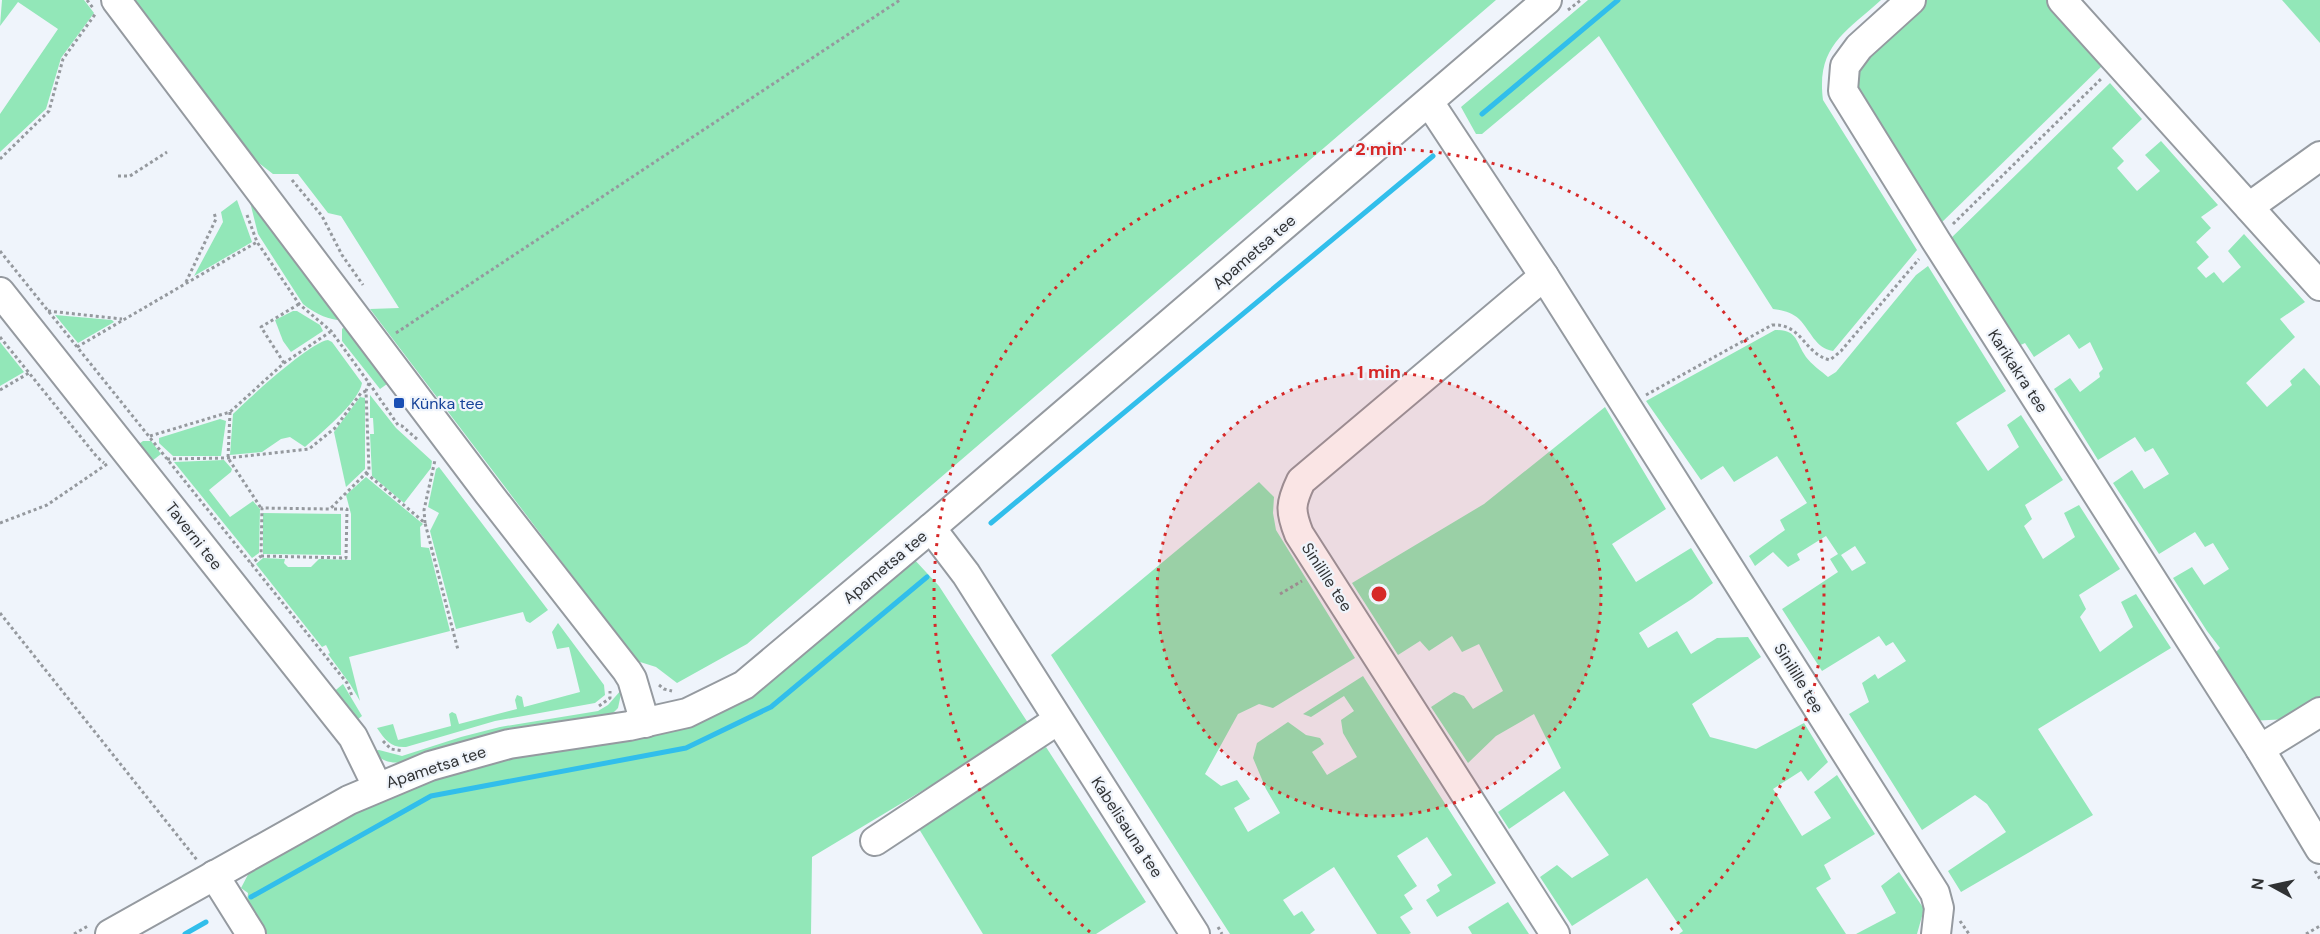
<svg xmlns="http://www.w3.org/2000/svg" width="2320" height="934" font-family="'DM Sans',sans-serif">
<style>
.green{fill:#92e7b8;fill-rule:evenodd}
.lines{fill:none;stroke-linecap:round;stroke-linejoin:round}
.stream{stroke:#31beeb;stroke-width:5}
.minor-casing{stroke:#959aa0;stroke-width:32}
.path{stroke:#95999e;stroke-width:3;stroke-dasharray:3 3;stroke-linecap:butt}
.minor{stroke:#fff;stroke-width:28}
.ring{fill:none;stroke:#d62828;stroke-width:3;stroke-dasharray:3 6}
.transit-dot{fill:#1a4fb4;stroke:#eff4fb;stroke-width:2}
.labels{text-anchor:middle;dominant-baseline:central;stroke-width:4.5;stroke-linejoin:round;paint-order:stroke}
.street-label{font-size:16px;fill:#303234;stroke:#eff4fb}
.transit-label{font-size:16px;fill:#164399;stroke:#eff4fb;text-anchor:start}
.centre{fill:#d62828;stroke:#eff4fb;stroke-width:3}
.ring-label{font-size:18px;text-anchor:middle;font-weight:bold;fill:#d62828;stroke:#eff4fb;stroke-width:4.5;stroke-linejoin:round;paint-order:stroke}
</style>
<rect width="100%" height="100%" fill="#eff4fb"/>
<g class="green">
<path d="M2,0H84L94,13L61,58L46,109L0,152V114L58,29L18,2L0,26Z"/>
<path d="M129,0H1496L747,644L677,683L656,667L637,661L370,309L399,308L341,216L328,213L298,174H273L250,156Z"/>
<path d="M1588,0H1881C1846,32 1816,46 1823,100L1917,250L1833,351C1815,348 1811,331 1799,319C1792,312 1782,310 1773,309L1599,36L1482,134H1476L1461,107Z"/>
<path d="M1927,0H2052L2106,62L1937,227L1855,85L1860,63Z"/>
<path d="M2282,0H2320V43Z"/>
<path d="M2110,83L2142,119L2112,148L2124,161L2117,168L2137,191L2160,171L2145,155L2161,141L2218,205L2201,217L2211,228L2196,242L2209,257L2197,268L2206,278L2214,272L2223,283L2241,267L2228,251L2244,234L2305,302L2280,319L2295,337L2246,383L2267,407L2292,385L2290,381L2304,368L2320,386V699L2288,719L2250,721L2211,657L2220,648L2207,631L2173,578L2192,567L2204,585L2229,569L2213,543L2205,547L2195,532L2159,554L2113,483L2132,470L2144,489L2169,474L2153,448L2145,452L2135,437L2098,460L2054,389L2070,378L2080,392L2100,377L2099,373L2103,369L2090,342L2079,349L2069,334L2034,357L2025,343L2014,348L1947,242Z"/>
<path d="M237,200L252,242L194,276L223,222L221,212Z"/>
<path d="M250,202L274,234L283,238L280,242L330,307H338L344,315L337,320C324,318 313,312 303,304L258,234Z"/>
<path d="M1928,266L2006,391L1956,423L1988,471L2019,447L2007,425L2021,415L2063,480L2025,505L2032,519L2024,526L2043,559L2075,537L2064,513L2079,505L2120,569L2079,595L2086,609L2080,617L2100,652L2133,627L2121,602L2136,594L2171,648L2038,729L2093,815L1961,892L1948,871L2006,832L1987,804L1975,795L1922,830L1849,714L1869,702L1862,683L1875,674L1878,679L1906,661L1893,642L1886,646L1879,636L1822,671L1782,609L1838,572L1830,559L1838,554L1826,536L1797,554L1800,560L1788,567L1773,552L1755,566L1749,556L1785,530L1780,520L1807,503L1777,456L1734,482L1723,466L1701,480L1646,401L1775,330C1798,330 1795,341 1806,357C1811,364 1821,371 1828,377L1836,372L1916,275ZM1855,546L1866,563L1852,571L1841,555Z"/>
<path d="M293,311H297L320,325L323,331L291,352L283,341L275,320Z"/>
<path d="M55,315L112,320L114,322L78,343Z"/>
<path d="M349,322L363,340L387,384L380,389L342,341V329Z"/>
<path d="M328,340L332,342L362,383C359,402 320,434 305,447L290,437L281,439L262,452L230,455L233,414C248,399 310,342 328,340Z"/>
<path d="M0,342L24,372L0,386Z"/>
<path d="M370,395L396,428L432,461L431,468L404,503L372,476L370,434H374L373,418H370Z"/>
<path d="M360,397L365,398V469L346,487L334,432Z"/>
<path d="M1605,407L1666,509L1612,544L1636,582L1691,548L1713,583L1692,599L1639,633L1648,648L1677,631L1691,654L1717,638L1748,637L1761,657L1692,704L1710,737L1756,749L1804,723L1828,762L1808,781L1801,771L1773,789L1802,836L1831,818L1814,792L1837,775L1875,834L1824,865L1831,879L1816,888L1846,934H1679L1683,931L1647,878L1572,926L1540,877L1557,865L1572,878L1609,855L1564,791L1509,829L1498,812L1561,768L1534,714L1496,736L1468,763L1431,707L1454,692L1464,696L1473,709L1503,691L1479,644L1462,652L1452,636L1429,651L1420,641L1398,655L1352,583L1484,504Z"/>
<path d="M220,419L226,421L221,456H173L159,443V438Z"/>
<path d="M143,441H151L161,454L147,465L132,449Z"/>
<path d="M224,460L232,469L231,472L209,490L230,517L253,501L260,509L259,553L252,558L174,462Z"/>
<path d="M439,467L548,610L530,623L526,621L523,612L456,629L430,531L439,513L428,507L436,469Z"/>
<path d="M366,477L423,524L420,527L421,547L429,548L450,631L349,657L360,701L350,684L328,654L330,653L326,645L322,647L256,564L263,558L285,559L284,563L288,567H311L319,559L351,560V514L346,495Z"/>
<path d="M1259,482L1274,497L1273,513L1276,530L1355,658L1273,708L1259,704L1238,714L1205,774L1221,786L1237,780L1250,799L1234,808L1248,832L1280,813L1266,789L1253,758L1257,743L1288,722L1306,735L1320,738L1324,744L1312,752L1327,775L1357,757L1343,733L1341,720L1354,711L1344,696L1311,717L1303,714L1363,676L1496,883L1437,917L1426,900L1440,891L1437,885L1452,875L1427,837L1397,856L1417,886L1404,895L1413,909L1400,917L1411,933L1409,934H1377L1334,867L1283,900L1294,916L1302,911L1315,930L1310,934H1230L1051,655Z"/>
<path d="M263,513L341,514V555L263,554Z"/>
<path d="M912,557L939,586L1030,726L812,857L811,934H259L246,913L248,893L241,888L253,865L391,793L476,763L684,729L733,707L777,676Z"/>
<path d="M558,623L604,685L605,695L595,703L495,721L406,747C391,748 385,740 377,728L393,724L398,740L451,726L449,714L452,712L456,714L459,724L517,709L515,700L517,695L522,697L524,707L580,692L569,647L557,649L552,632Z"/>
<path d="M343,684L362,716L353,723L331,694Z"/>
<path d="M622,689L618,708L611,715L405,763C390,763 383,762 372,751L379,750L402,756L461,737L500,727L598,711L608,705Z"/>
<path d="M1046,747L1146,902L1096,934H983L919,829Z"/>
<path d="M1899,872L1924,909L1917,934H1856L1896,913L1881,886Z"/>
<path d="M1508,902L1529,934H1472L1468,927Z"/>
</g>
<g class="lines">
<g class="stream">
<path d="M1482,114L1618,0"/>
<path d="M991,523L1433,156"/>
<path d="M251,897L431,796L686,748L771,707L927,577"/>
<path d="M185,934L206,922"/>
</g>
<g class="minor-casing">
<g id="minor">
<path d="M116,0L489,494L627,671L632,679L645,723"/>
<path d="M1911,0L1859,47L1845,66L1843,91L1936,241L2260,749L2320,849"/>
<path d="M2062,0L2320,286"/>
<path d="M1429,102L1544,276"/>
<path d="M2249,207L2320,156"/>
<path d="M0,292L353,737L377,786"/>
<path d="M931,528L966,574L1195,934"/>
<path d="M2260,749L2320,712"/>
<path d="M875,841L1058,720"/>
<path d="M214,875L251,934"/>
<path d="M110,934L349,800L430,766L509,744L629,726L687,713L744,685L931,528L1547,0"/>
<path d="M1555,934L1299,534C1290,511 1290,504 1301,481L1544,276L1935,893L1939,908L1936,934"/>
</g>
</g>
<g class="path">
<path d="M87,0L93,8"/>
<path d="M1568,10L1581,0"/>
<path d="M0,159L49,111L63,59L96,13"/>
<path d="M118,176H130L167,152"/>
<path d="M292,180L322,216L342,255L363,285"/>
<path d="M247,215L257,242L299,304L331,331L369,383L366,391L369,470L330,509L262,508L261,556L251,564"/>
<path d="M1953,224L2102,78"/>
<path d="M0,251L347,683L352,696"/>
<path d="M186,282L216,219L214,213"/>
<path d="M48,311L122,319"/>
<path d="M396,333L900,0"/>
<path d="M0,337L97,457L104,463"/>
<path d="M77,347L257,242"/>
<path d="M284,363L261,327L299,304"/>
<path d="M369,383L398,425L402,426L417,439"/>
<path d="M0,390L29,373"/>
<path d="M1646,395L1772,325C1802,323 1804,354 1830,360L1841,351L1919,259"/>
<path d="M230,412L228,458L261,508"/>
<path d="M150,436L230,412L284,363L330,332"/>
<path d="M167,459L228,458L309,449L335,428L361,393L366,391"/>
<path d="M366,473L425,523L458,650"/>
<path d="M0,523L47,505L107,464"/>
<path d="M425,523L424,510L435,460"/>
<path d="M261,556L346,558L347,509H331"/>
<path d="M1280,594L1302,581"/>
<path d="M0,613L197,860"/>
<path d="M659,685L664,689L672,691"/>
<path d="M599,706L610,698V691"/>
<path d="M383,741L391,749L403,751"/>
<path d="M2315,871L2320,879"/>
<path d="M1960,921L1969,934"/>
<path d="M1218,927L1222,934"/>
<path d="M74,934L88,926"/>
<path d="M2306,934L2320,926"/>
</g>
<use href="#minor" class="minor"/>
</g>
<circle cx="1379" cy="594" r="222" fill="#d62828" fill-opacity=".12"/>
<g class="ring">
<circle cx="1379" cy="594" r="222"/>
<path d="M1090 932A445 445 0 1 1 1668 932"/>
</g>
<rect class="transit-dot" x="393" y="397" width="12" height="12" rx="3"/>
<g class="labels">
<g class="street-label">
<text transform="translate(1254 252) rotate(-41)">Apametsa tee</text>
<text transform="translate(2018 371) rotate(57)">Karikakra tee</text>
<text transform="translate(194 536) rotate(52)">Taverni tee</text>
<text transform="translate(885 567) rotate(-40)">Apametsa tee</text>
<text transform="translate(1327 577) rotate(57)">Sinilille tee</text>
<text transform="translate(1799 678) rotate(58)">Sinilille tee</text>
<text transform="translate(436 767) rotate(-18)">Apametsa tee</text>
<text transform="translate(1127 827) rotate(57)">Kabelisauna tee</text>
</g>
<g class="transit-label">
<text x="411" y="403">Künka tee</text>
</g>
</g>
<circle cx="1379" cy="594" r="9" class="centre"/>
<g class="ring-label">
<text x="1379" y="155">2 min</text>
<text x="1379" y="378">1 min</text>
</g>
<g transform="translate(2272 886) rotate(278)" stroke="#eff4fb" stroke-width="4.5" paint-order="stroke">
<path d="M0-4.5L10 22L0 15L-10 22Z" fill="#303234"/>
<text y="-9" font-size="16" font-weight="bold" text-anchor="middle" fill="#303234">N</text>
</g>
</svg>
